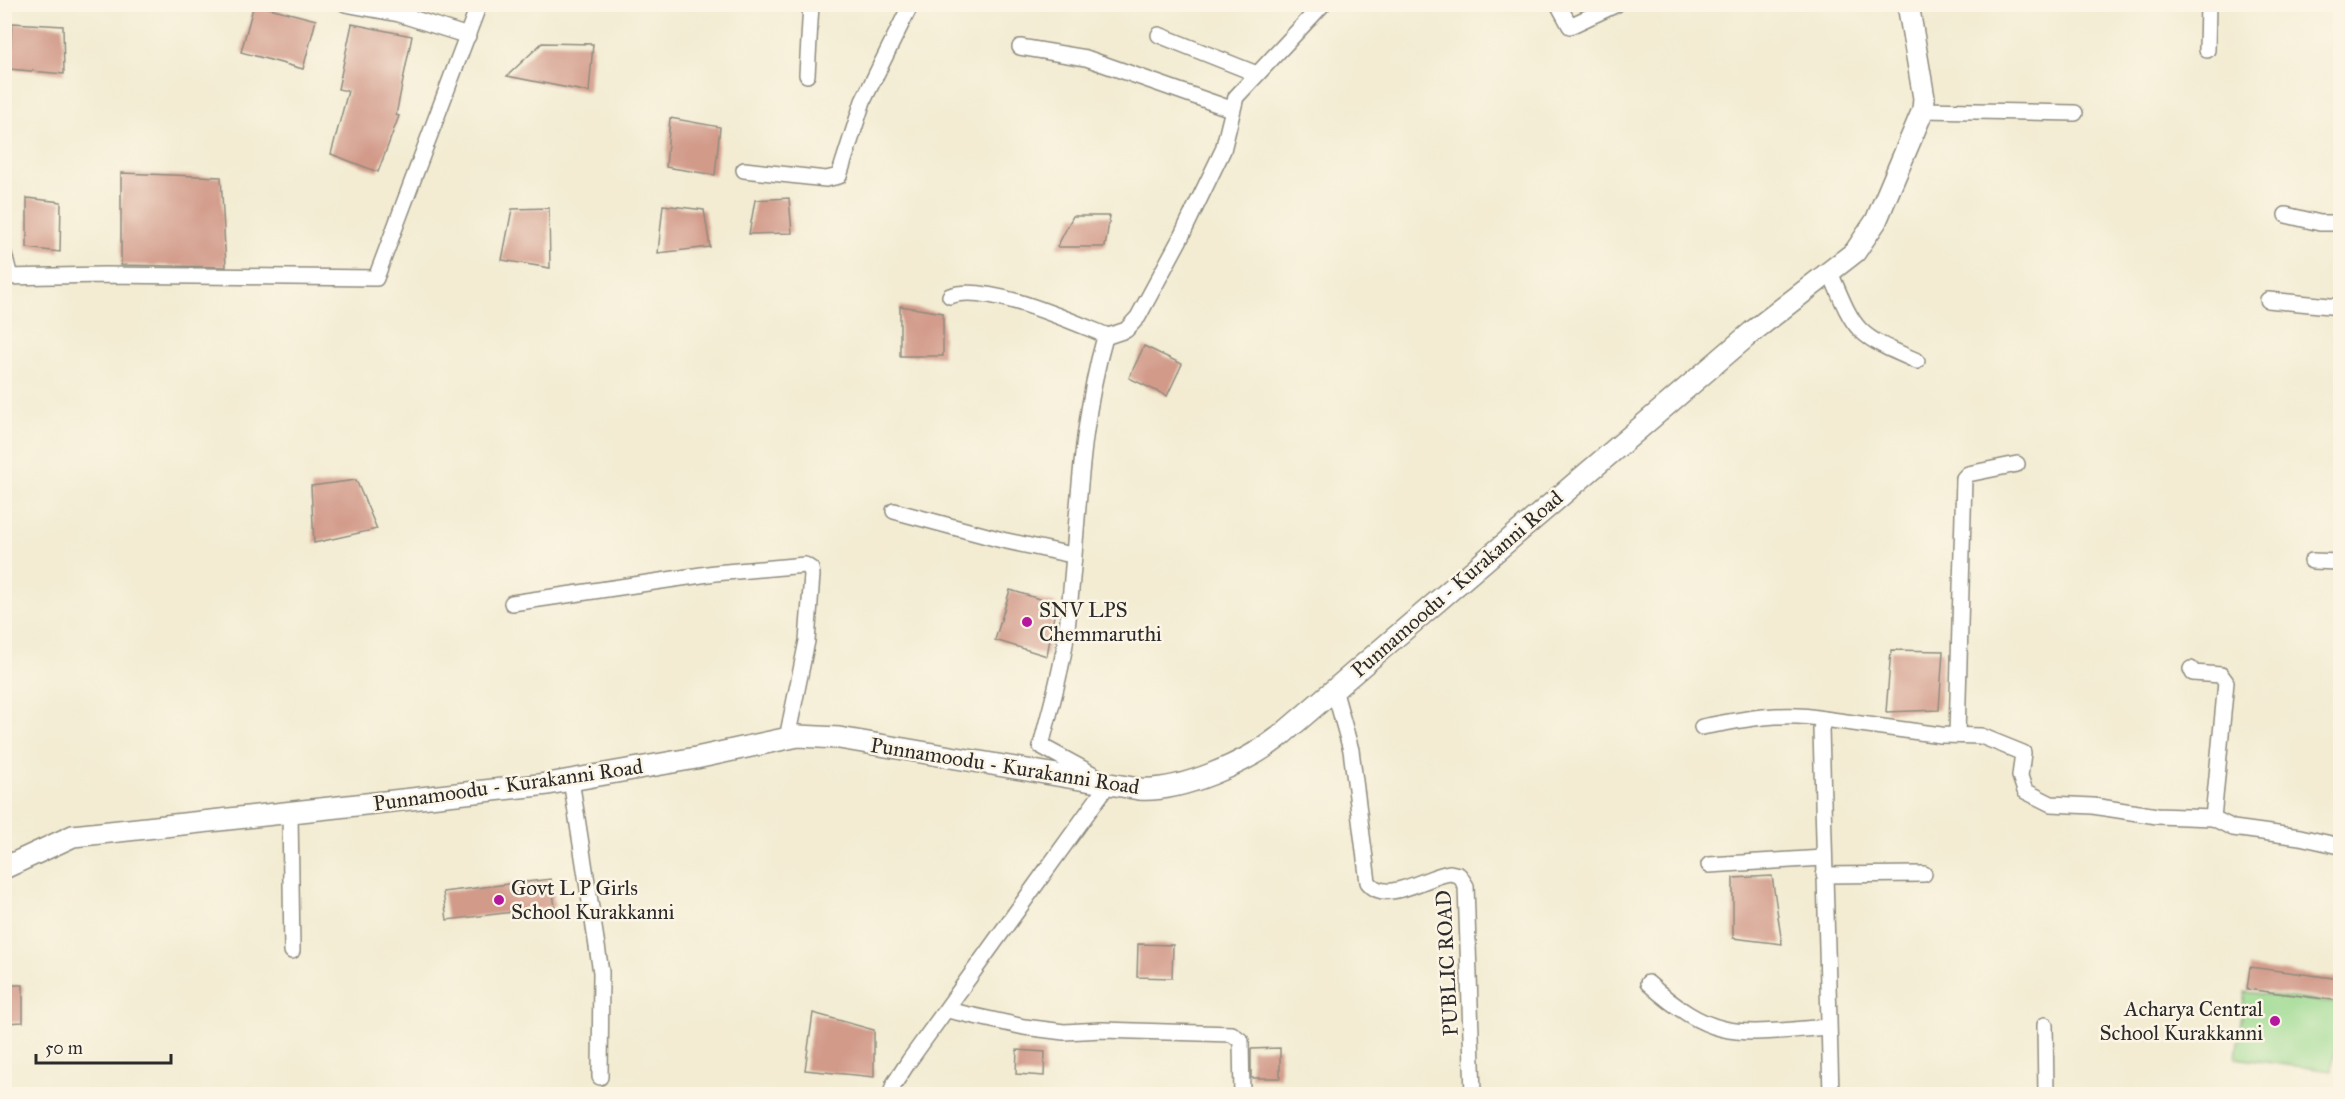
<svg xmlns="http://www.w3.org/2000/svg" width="2345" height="1099" font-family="'IM FELL Great Primer',serif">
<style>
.green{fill:#99d98e;stroke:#62825c;stroke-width:1.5}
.building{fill:#d29a89}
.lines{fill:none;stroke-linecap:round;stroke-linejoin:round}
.minor-casing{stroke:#8f8c7f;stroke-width:18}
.secondary-casing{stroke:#8f8c7f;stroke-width:24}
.minor{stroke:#fff;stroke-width:15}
.secondary{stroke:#fff;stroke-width:21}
.poi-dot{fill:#b5179e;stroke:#fcf5e5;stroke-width:2}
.labels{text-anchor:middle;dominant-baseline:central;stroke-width:5;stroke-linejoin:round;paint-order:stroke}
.street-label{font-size:21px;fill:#2b2b2b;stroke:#fcf5e5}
.poi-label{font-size:21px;fill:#2b2b2b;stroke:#fcf5e5;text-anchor:start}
</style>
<rect width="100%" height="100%" fill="#fcf5e5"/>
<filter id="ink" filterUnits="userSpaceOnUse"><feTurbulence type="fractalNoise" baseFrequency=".0167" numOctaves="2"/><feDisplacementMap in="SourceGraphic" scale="12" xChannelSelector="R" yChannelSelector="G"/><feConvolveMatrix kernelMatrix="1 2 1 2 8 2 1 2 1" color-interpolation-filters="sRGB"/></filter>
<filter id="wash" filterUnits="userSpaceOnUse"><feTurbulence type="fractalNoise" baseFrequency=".008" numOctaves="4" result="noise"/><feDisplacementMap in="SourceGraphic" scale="24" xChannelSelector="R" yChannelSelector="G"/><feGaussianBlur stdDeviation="1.35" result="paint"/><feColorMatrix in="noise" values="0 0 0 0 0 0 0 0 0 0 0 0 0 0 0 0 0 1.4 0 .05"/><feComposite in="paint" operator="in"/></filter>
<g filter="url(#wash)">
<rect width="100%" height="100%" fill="#f3ecd3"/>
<path class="green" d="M2245,992L2340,1004L2332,1071L2236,1058Z"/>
<g id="blocks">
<g class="building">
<path d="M254,4L316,20L303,69L241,52Z"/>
<path d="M12,23L63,26L64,74L9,69Z"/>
<path d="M352,24L412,36L396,115L399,116L378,172L331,154L348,91L338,89Z"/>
<path d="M542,43L593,44L589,92L507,76Z"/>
<path d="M670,118L720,127L715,175L666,167Z"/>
<path d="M121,173L221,177L226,267L121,265Z"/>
<path d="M27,198L61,202L60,252L27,248Z"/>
<path d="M789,198L792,233L749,234L755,200Z"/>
<path d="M663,205L704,210L710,247L658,253Z"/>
<path d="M549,208L550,268L502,260L512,209Z"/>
<path d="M1073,216H1110L1105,247H1057Z"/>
<path d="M900,306L943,313V356H900Z"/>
<path d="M1144,346L1182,364L1167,396L1129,378Z"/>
<path d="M356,480L377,529L314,543L311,486Z"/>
<path d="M1010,590L1056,604L1047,656L995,640Z"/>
<path d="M1891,650L1943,651L1939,710L1886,712Z"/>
<path d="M1772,876L1782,944L1733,938V878Z"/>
<path d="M551,879L555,907L447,920L443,892Z"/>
<path d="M1138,944L1173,945L1172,978L1137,977Z"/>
<path d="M2250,967L2340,979V1001L2247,989Z"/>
<path d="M4,985H23V1022L4,1023Z"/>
<path d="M813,1013L874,1030V1077L805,1070Z"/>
<path d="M1280,1048V1078H1251V1049Z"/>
<path d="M1017,1050L1045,1052L1044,1076L1016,1074Z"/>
</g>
</g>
</g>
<g filter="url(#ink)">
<use href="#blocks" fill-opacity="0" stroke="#8f8c7f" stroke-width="1.5"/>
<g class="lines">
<g class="minor-casing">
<g id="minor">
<path d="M345,4L399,14L468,36"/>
<path d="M1558,4L1570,26L1617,4"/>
<path d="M1159,35L1257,74"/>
<path d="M1020,47L1086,58L1231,109"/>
<path d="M2207,50L2208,4"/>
<path d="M807,75L811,4"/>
<path d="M1923,110L2075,113"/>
<path d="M744,170L826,179L839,176L863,101L911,4"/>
<path d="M2286,215L2320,223H2340"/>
<path d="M4,254L10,277"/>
<path d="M1830,272C1856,334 1855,334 1917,361"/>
<path d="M4,277L104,275L376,278L479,4"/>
<path d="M950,296C986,282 1072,322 1108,336"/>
<path d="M2268,300L2340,307"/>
<path d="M894,511L1002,540L1072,555"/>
<path d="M2312,561L2340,562"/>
<path d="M512,603L715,573L805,565L811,569L812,575L807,641L787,738"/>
<path d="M2191,669L2193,673L2221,675L2226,682L2213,818"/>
<path d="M1334,689L1351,750L1368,882C1386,906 1426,876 1450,873L1459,875L1466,886L1473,1094"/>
<path d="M1702,727C1743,719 1783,711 1824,719"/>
<path d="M1957,735L1964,478L1968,474L2017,464"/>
<path d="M571,780L601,972L600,1077"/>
<path d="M290,812L292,951"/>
<path d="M1709,865L1823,858"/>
<path d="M1824,875L1924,874"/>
<path d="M1648,983C1717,1045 1742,1033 1828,1027"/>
<path d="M947,1010L1024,1027L1064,1032L1102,1030L1232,1034L1241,1041L1242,1094"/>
<path d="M2045,1025L2046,1094"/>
<path d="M891,1094L894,1084L909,1061L1109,783L1041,746C1049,713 1060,678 1065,644C1079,541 1076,438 1105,337L1126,330L1138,317L1180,239L1223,150L1236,97L1323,4"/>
<path d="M1831,1094L1821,729L1824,719L1941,735L1981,736L2023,753L2020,776L2025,791L2051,804L2093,806L2157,816L2213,818L2233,828L2300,837L2340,846"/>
</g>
</g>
<g class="secondary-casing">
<path id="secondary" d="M4,868L73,836L548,784L696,758L798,736L839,738L1139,789C1180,792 1246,763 1279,737L1752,332L1855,252L1876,221L1923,110L1924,98L1908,4"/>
</g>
<use href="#minor" class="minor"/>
<use href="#secondary" class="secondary"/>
</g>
</g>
<g class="poi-dot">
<circle cx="1027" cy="622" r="6"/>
<circle cx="499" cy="900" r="6"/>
<circle cx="2275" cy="1021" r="6"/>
</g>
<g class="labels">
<g class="street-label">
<text transform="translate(1457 584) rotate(-41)">Punnamoodu - Kurakanni Road</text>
<text transform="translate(1005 766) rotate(9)">Punnamoodu - Kurakanni Road</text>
<text transform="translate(508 785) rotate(-8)">Punnamoodu - Kurakanni Road</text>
<text transform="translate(1447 963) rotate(-93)">PUBLIC ROAD</text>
</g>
<g class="poi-label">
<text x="1039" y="610">SNV LPS<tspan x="1039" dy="24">Chemmaruthi</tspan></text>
<text x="511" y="888">Govt L P Girls<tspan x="511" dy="24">School Kurakkanni</tspan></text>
<text x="2263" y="1009" text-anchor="end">Acharya Central<tspan x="2263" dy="24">School Kurakkanni</tspan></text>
</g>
</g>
<rect width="2345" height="1099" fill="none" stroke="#fcf5e5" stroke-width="24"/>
<path d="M36 1054v9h135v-9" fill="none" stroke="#2b2b2b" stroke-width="3"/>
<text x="45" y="1054" font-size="18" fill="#2b2b2b" stroke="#fcf5e5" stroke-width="4.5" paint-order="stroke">50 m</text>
</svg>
